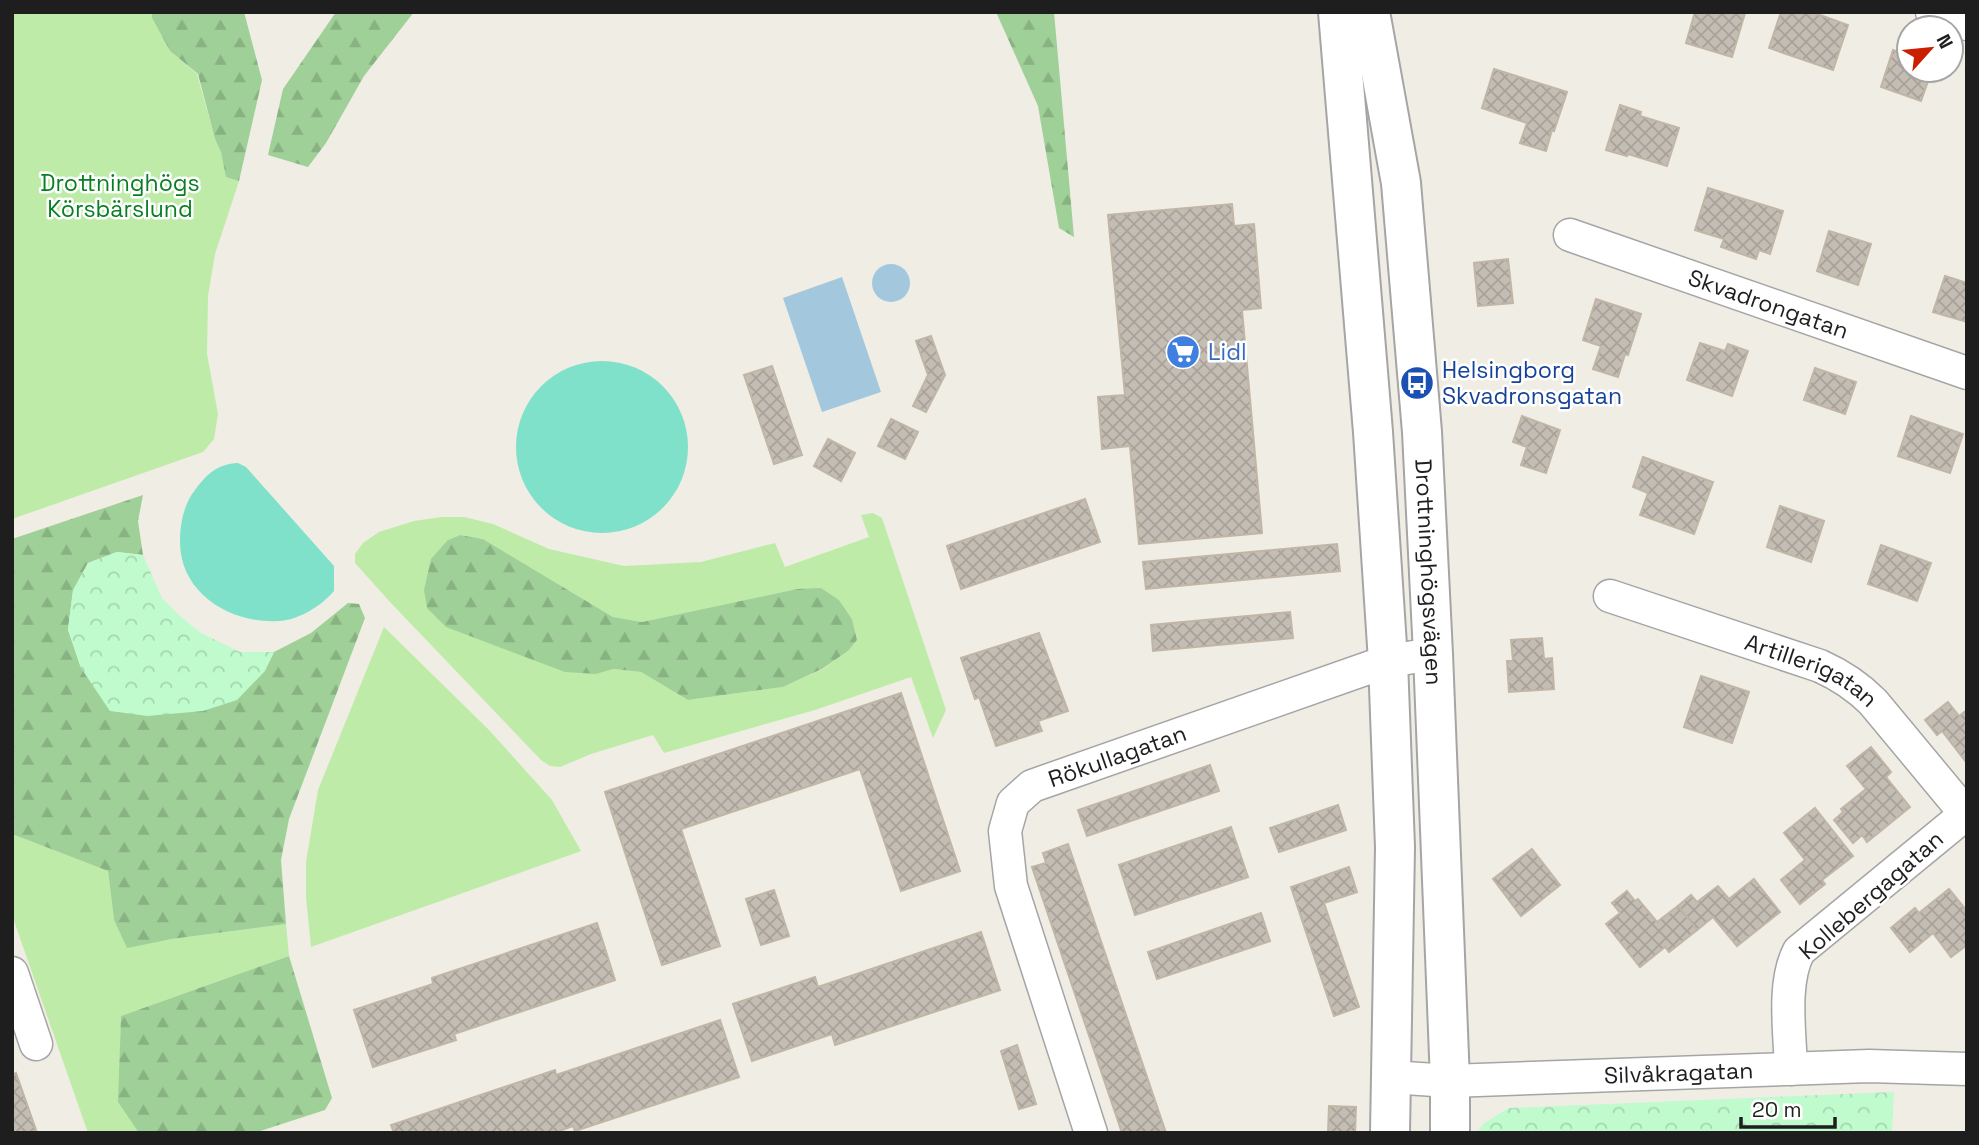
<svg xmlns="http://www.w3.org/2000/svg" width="1979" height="1145" font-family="'Space Grotesk',sans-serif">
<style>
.grass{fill:#bfeba8;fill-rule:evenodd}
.forest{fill:url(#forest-firs)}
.park{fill:url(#park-crowns)}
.pitch{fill:#7fe1c9}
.water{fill:#a3c8de}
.building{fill:url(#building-cross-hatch);stroke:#c1b6a6;stroke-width:2}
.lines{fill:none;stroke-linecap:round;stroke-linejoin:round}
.minor-casing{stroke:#a5a5a5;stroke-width:35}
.tertiary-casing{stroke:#a5a5a5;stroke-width:42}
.minor{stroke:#fff;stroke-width:32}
.tertiary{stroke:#fff;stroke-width:38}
.labels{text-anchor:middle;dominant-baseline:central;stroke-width:5;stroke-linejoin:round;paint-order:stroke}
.park-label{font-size:23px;fill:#097f24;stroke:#fff}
.street-label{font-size:23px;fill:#1e1e1e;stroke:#fff}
.shop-label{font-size:23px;fill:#366cbe;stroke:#fff;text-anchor:start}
.transit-label{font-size:23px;fill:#164399;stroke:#fff;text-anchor:start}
</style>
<defs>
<pattern id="forest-firs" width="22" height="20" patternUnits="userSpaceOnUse" patternTransform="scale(1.75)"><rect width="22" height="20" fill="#9fd097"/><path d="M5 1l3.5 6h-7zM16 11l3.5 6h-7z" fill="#88b282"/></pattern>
<pattern id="park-crowns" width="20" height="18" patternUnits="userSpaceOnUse" patternTransform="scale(1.75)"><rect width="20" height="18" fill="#bffbcd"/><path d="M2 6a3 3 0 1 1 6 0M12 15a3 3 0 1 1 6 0" fill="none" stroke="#a4d7b0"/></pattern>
<pattern id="building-cross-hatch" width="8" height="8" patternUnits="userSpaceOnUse" patternTransform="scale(1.75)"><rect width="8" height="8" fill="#c4bdb3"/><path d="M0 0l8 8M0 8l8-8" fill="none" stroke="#a8a29a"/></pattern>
</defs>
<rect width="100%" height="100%" fill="#efede4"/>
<g class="grass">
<path d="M12,12H152V18L170,51L197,74L215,139L221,151L226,176L239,181L215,254L208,296L207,354L218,414L214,439L203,452L12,519Z"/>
<path d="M873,513L882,518L946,710L933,738L911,677L815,710L664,753L653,735L591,754L560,767L550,766L541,760L390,602L355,563V554L363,543L379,532L414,521L442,517H464L493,524L549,549L624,566L701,562L775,543L785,567L869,537L861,515ZM460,535L483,539L613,617L642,622L797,589L839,600L852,619L857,640L848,651L823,669L783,687L688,700L641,672L612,669L448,540Z"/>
<path d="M384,627L489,730L552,800L581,851L311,947L306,897V862L318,790Z"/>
<path d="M12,834L108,871L114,920L127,947L172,939L286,924L289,956L121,1016L119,1102L139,1133H88L12,915Z"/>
</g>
<g class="forest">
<path d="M152,12H244L262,80L239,181L226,177L221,152L215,139L198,74L170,51L152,18Z"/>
<path d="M336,12H414L364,76L326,143L308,167L268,155L283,89Z"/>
<path d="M996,12H1054L1074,237L1059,228L1038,106Z"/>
<path d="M143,495L138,521L143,555L117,552L88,563L73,591L68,630L81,668L264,671L274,652L311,633L348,603L359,604L365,618L289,819L281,860L286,924L172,939L127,948L114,920L108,871L12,834V539Z"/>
<path d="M460,535L483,539L613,617L642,622L797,589L821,588L839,600L852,619L857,640L848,651L822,669L783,687L688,700L641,672L613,669L596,674L565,672L446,627L427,608L424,590L431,559L448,540Z"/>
<path d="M289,956L332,1098L325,1110L254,1133H139L118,1102L121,1016Z"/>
</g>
<g class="park">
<path d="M117,552L143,555L162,598L181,617L201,633L240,652H274L265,671L237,700L203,711L147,716L110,711L81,668L68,629L73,590L88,563Z"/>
<path d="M1894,1092L1892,1133H1477L1483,1124L1509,1108Z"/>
</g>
<g class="pitch">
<circle cx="602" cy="447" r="86"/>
<path d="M238,463L246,467L334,566V591C321,606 299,620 279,621C230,624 179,593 180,540C180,523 184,504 195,490C207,474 217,464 238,463Z"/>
</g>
<g class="water">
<circle cx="891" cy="283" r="19"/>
<path d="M842,277L881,392L822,412L783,298Z"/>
</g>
<g class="building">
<path d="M1695,12L1745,13L1732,57L1686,43Z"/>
<path d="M1781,12H1812L1848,25L1833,70L1769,48Z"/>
<path d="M1893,50L1909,56V70H1932L1921,101L1881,87Z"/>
<path d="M1494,69L1567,92L1554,131L1552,130L1546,151L1520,143L1527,123L1482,108Z"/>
<path d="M1620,105L1641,112L1640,116L1679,128L1667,166L1628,154L1627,156L1606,150Z"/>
<path d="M1708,188L1783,211L1770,254L1759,250L1756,259L1721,247L1724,239L1695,230Z"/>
<path d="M1232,204L1234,226L1254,224L1261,308L1242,310L1262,533L1139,544L1130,446L1102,449L1098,397L1125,395L1108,215Z"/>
<path d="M1829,231L1871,244L1858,285L1817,271Z"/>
<path d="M1508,259L1513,303L1478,306L1474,263Z"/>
<path d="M1945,276L1967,283V322L1933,312Z"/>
<path d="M1596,299L1641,314L1628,355L1625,354L1618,377L1593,369L1601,346L1583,340Z"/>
<path d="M931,336L945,375L926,412L913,406L928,375L916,341Z"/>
<path d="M1700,343L1725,351L1728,344L1748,351L1732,396L1687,380Z"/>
<path d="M772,366L802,455L774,464L744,375Z"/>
<path d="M1815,368L1856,382L1845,414L1804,400Z"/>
<path d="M1522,416L1560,430L1546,473L1521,465L1527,447L1513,442Z"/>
<path d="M1911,416L1963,434L1950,473L1898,456Z"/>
<path d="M891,419L918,432L905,459L878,446Z"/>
<path d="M828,439L855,453L841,481L814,466Z"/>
<path d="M1643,457L1713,482L1694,534L1640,515L1648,493L1633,487Z"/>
<path d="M1085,499L1100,542L961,589L947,546Z"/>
<path d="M1780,506L1824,521L1811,562L1767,547Z"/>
<path d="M1337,544L1340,571L1146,589L1143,562Z"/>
<path d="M1881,545L1931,563L1917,601L1868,584Z"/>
<path d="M1290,612L1293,638L1153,651L1151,625Z"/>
<path d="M1039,633L1068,711L1038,721L1042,731L996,746L979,697L975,699L961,658Z"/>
<path d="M1542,638L1544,659L1552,658L1554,689L1509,692L1507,661H1513L1511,640Z"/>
<path d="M1701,676L1749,692L1732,743L1684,727Z"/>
<path d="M901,693L960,871L901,891L860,769L681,829L720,946L662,965L605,792Z"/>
<path d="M1948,702L1959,716L1967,710L1966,762L1942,731L1937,735L1925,720Z"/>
<path d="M1871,747L1891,772L1886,777L1910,807L1867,842L1862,835L1853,843L1834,820L1843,812L1841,809L1866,789L1847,766Z"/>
<path d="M1210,765L1219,791L1087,836L1078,810Z"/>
<path d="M1338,805L1346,830L1279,852L1270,828Z"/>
<path d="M1815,808L1853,856L1822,880L1825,884L1800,904L1781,880L1805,860L1784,833Z"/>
<path d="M1231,827L1248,877L1135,915L1119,865Z"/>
<path d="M1068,844L1166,1133H1122L1032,867L1046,863L1043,853Z"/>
<path d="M1532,849L1560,885L1521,916L1493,879Z"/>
<path d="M1349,867L1357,892L1324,903L1359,1007L1334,1016L1291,887Z"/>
<path d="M1754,879L1780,912L1737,946L1713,917L1697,930L1678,906L1691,895L1697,902L1718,886L1729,899Z"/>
<path d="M1949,889L1967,911V945L1951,957L1933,933L1910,952L1891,928L1915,908L1919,913Z"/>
<path d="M774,890L789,936L761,945L746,899Z"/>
<path d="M1627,891L1635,901L1638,899L1657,922L1678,906L1697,930L1669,952L1665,947L1640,967L1606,924L1620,913L1612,903Z"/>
<path d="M1261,913L1270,941L1157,979L1148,952Z"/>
<path d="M597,923L615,980L454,1034L456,1040L373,1067L354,1010L433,984L432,978Z"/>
<path d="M981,932L1000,990L835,1045L832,1034L752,1061L733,1004L815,977L818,987Z"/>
<path d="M720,1020L739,1077L575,1131L573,1126L554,1133H394L391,1125L555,1070L556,1075Z"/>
<path d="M1017,1045L1036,1104L1019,1109L1001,1051Z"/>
<path d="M16,1073L36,1130L28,1133H12V1075Z"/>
<path d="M1329,1106L1356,1107L1355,1133H1328Z"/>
</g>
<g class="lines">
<g class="minor-casing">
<g id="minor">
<path d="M1932,12L1967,24"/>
<path id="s1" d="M1570,235L1967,373"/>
<path id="s2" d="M1610,596L1820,666C1840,675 1857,686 1873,702L1966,814"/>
<path d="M12,973L36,1044"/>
<path d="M1791,1069C1790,1033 1782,983 1799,951L1967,813"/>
<path id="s3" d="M1390,1077L1450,1081L1869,1066L1967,1069"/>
<path id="s4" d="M1091,1133L1011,886L1005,831L1013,803L1032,786L1388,661L1433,654"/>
</g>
</g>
<g class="tertiary-casing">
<g id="tertiary">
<path d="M1338,12L1373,432L1388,661L1395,847L1390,1133"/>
<path id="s5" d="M1370,12L1401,183L1422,432L1433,654L1450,1081V1133"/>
</g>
</g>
<use href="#minor" class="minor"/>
<use href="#tertiary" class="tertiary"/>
</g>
<defs>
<g id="supermarket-disc" transform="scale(1.75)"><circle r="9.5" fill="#3f7fe0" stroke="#fff"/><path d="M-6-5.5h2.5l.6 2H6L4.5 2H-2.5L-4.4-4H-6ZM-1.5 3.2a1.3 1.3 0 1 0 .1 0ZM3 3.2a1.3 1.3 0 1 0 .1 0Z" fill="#fff"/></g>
<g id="bus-disc" transform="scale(1.75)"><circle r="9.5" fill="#1a4fb4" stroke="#fff"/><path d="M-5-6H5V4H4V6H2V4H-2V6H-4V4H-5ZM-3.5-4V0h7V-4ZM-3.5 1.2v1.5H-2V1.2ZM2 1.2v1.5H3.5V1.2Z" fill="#fff"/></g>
</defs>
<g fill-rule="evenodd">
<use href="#supermarket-disc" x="1183" y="352"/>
<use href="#bus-disc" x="1417" y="383"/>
</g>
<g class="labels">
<g class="park-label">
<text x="120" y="183">Drottninghögs<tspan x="120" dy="26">Körsbärslund</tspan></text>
</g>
<g class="street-label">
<text stroke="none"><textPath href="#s1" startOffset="210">Skvadrongatan</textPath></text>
<text stroke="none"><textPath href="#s5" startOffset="564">Drottninghögsvägen</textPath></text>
<text stroke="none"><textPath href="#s2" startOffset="215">Artillerigatan</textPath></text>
<text stroke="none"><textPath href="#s4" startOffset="460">Rökullagatan</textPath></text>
<text transform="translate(1871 895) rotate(-41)">Kollebergagatan</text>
<text stroke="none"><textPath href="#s3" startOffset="289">Silvåkragatan</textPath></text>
</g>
<g class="shop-label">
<text x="1208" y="352">Lidl</text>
</g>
<g class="transit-label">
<text x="1442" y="370">Helsingborg<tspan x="1442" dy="26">Skvadronsgatan</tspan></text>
</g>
</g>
<rect width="1979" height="1145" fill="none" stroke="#1e1e1e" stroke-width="28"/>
<g transform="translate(1930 49) rotate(63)"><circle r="33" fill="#ffffff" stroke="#a5a5a5" stroke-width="2"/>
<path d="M0-5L12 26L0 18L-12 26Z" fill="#cc1e00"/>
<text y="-10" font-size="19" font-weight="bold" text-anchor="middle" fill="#1e1e1e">N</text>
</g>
<path d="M1741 1117v10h94v-10" fill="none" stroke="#1e1e1e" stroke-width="3.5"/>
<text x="1752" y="1117" font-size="21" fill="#1e1e1e" stroke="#ffffff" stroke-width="5" paint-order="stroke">20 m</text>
</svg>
